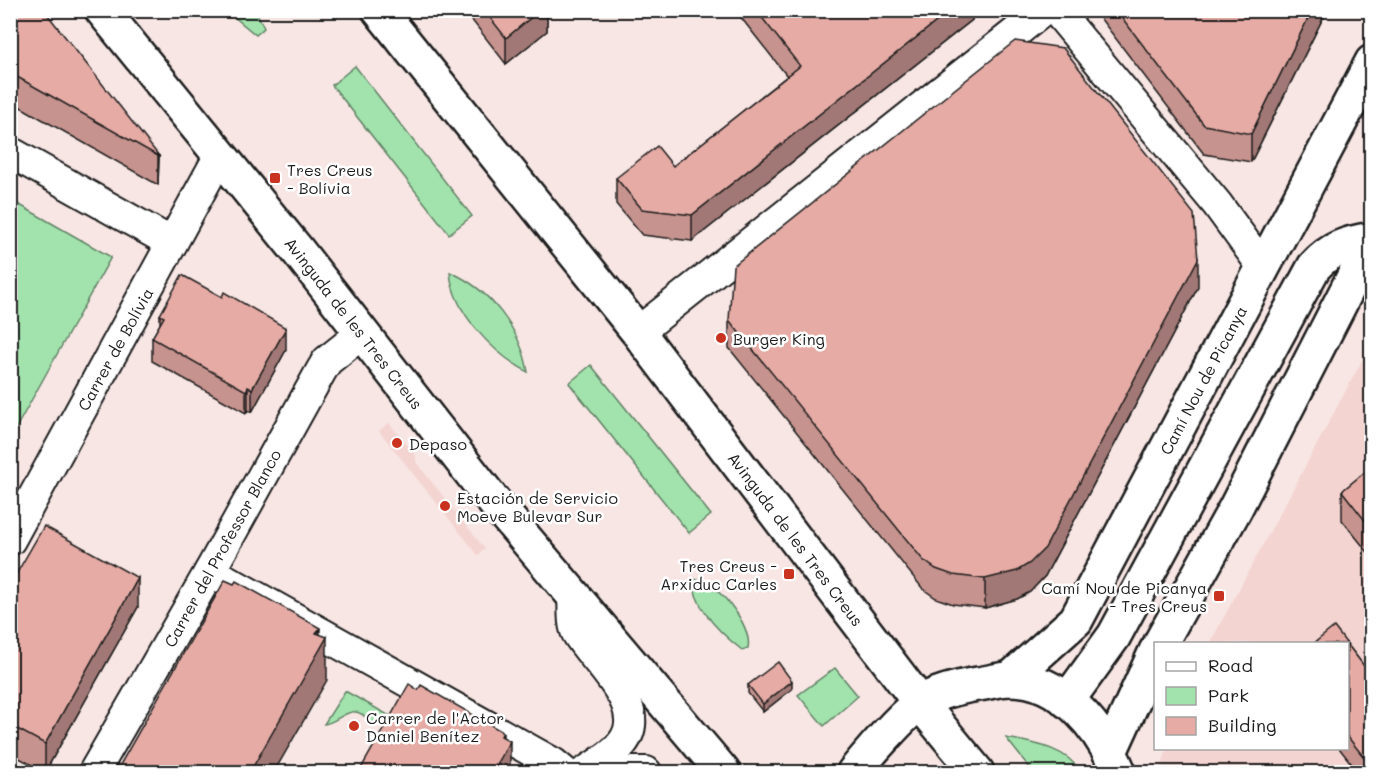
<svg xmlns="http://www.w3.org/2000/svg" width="1382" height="783" font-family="Mali,sans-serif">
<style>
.built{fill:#f3d4d1}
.green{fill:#a2e3ad;stroke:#5f8064;stroke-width:1.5}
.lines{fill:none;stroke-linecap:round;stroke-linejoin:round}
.street-casing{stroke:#1c1c1c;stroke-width:34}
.primary-casing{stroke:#1c1c1c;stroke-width:38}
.street{stroke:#fff;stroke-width:30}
.primary{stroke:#fff;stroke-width:33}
.wall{fill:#c6938e;stroke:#1c1c1c;stroke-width:1.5}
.shaded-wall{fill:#a17874;stroke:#1c1c1c;stroke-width:1.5}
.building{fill:#e6aba5;stroke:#1c1c1c;stroke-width:1.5}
.poi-dot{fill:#c8321e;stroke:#fff;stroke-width:2}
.labels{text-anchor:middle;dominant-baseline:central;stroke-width:5;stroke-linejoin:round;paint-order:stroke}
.poi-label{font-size:16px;fill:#1c1c1c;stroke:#fff;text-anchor:start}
.street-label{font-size:16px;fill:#1c1c1c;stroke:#fff}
</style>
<rect width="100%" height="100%" fill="#f8e6e4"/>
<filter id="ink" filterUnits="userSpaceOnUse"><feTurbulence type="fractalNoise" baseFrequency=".0167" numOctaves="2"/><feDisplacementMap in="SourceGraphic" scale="12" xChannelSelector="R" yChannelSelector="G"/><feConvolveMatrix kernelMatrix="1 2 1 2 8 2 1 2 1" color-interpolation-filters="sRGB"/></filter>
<g filter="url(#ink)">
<g class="built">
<path d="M1371,344V772H1160L1167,749L1348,748V644L1210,643Z"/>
<path d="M389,423L416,456V462L485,549L478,555L379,431Z"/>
</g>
<g class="green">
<path d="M227,11H256L264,28L256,35Z"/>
<path d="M355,66L472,216L449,234L332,85Z"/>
<path d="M11,200L111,257L11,437L10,200Z"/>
<path d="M450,272C490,289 521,330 528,372C494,354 453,313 450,272Z"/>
<path d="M591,365L711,515L689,533L569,383Z"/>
<path d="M693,579C716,580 753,625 748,648L742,650C720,633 694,608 693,579Z"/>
<path d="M835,668L858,696L824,726L798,695Z"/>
<path d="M345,691L390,716L386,723H371C352,698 341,722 324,724Z"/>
<path d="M1006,738C1031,743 1067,747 1080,772H1033Z"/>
</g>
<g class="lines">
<g class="street-casing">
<g id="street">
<path d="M1056,10L1217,204L1263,267"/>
<path d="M10,152L172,243"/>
<path d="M638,332L1044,10"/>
<path d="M10,540L219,157"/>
<path d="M210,571L553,763L564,772"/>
<path d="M573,596C574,607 572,624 577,633C594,663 656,710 618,748C609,757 596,765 585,772"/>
<path d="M94,772L210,571L321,371L327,361L361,334"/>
<path d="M630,772H646"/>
</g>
</g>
<g class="primary-casing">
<g id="primary">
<path d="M102,10L298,251L490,497L723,772"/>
<path d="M379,10L638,332L920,703L977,772"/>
<path d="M1160,644L1235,509L1372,241"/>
<path d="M1010,679L1076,620L1372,62"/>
<path d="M1067,701L1114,636L1314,267C1331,248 1347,243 1372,239"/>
<path d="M1110,752L1156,651"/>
<path d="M854,772C868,755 903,714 921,702C936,693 960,687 978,684C988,683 999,679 1010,679C1062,678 1101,729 1119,772"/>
</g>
</g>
<use href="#street" class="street"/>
<use href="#primary" class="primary"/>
</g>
<g class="wall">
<path d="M10,10L159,156L158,185L10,101Z"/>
<path d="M464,10H547V31L506,64Z"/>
<path d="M735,10H973L972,20L692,241L642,235L616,204V178L673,166L787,76Z"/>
<path d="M1094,10H1327L1251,162L1204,154Z"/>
<path d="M1198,287L1045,576L1030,592L1017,599L985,608L953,604L936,598L923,589L729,348V320Z"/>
<path d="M160,315L286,350L252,412L248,410L246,413L152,361V338L160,324Z"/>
<path d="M1371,467V556L1342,520V491Z"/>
<path d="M10,585L138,607L45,772L10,753Z"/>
<path d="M1347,644L1371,675V772H1358L1339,748H1347Z"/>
<path d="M748,685L792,689L763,712L748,693Z"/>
</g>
<g class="shaded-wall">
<path d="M540,10H547V31L506,64V38Z"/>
<path d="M951,10H973L972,20L692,241V215Z"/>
<path d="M1312,10H1327L1251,162V134Z"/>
<path d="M158,156H159L158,185Z"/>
<path d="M1198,259V287L1045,576L1030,592L1017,599L985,608V579Z"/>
<path d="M286,328V350L252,412V389Z"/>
<path d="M248,387V410L246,413V391Z"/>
<path d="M138,578V607L45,772V744Z"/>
<path d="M320,628V649L327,637V680L274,772H250Z"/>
<path d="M792,681V689L763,712V704Z"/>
<path d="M503,732V754L510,741V772H493L501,736Z"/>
</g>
<g class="building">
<path d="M10,10H44L159,156H158L10,73Z"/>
<path d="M484,10H540L506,38Z"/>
<path d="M756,10H951L692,215L642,209L616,178L657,146L673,166L800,66Z"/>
<path d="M1116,10H1312L1251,134L1204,125Z"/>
<path d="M1015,41L1063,48L1194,214L1198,259L1045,548L1030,563L1017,571L985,579L953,575L936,569L923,560L729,320L733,266Z"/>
<path d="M182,275L222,297L224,292L286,328L252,389L248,387L246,391L152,338L164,317L160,315Z"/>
<path d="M1371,467V528L1342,491Z"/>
<path d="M44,526L138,578L45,744L10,725V585Z"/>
<path d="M225,580L234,584L236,581L320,628L316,633L327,637L250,772H116Z"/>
<path d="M1334,627L1347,644H1313Z"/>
<path d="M1347,644L1371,675V766L1347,736Z"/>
<path d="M778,662L792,681L763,704L748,685Z"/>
<path d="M409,684L418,690L421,685L503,732L501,736L510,741L493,772H359Z"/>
</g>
</g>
<g class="poi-dot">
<rect x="269" y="172" width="12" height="12" rx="3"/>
<circle cx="721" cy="338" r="6"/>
<circle cx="397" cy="443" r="6"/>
<circle cx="445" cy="506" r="6"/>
<rect x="783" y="568" width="12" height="12" rx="3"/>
<rect x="1213" y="590" width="12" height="12" rx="3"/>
<circle cx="354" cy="726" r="6"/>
</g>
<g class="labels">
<g class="poi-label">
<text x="287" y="169">Tres Creus<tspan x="287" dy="18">- Bolívia</tspan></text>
<text x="733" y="338">Burger King</text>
<text x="409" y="443">Depaso</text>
<text x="457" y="497">Estación de Servicio<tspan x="457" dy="18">Moeve Bulevar Sur</tspan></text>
<text x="777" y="565" text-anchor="end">Tres Creus -<tspan x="777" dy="18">Arxiduc Carles</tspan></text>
<text x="1207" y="587" text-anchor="end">Camí Nou de Picanya<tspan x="1207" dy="18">- Tres Creus</tspan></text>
<text x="366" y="717">Carrer de l'Actor<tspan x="366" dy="18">Daniel Benítez</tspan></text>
</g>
<g class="street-label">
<text transform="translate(354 323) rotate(52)">Avinguda de les Tres Creus</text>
<text transform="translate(115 349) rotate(-61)">Carrer de Bolívia</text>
<text transform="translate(1203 380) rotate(-62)">Camí Nou de Picanya</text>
<text transform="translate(796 539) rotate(53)">Avinguda de les Tres Creus</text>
<text transform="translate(222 548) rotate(-61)">Carrer del Professor Blanco</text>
</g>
</g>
<rect width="1382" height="783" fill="none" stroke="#fff" stroke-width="36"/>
<rect x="18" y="18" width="1346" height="747" fill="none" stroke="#1c1c1c" stroke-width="2" filter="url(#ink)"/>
<rect x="1154" y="642" width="195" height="108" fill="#ffffff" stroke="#a4a4a4" stroke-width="1.5"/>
<rect x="1166" y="662" width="30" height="9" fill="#ffffff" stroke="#a4a4a4" stroke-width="1.5"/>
<text x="1208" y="672" font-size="18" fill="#1c1c1c">Road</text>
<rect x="1166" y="687" width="30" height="18" fill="#a2e3ad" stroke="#a4a4a4" stroke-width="1.5"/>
<text x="1208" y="702" font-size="18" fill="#1c1c1c">Park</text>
<rect x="1166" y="717" width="30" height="18" fill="#e6aba5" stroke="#a4a4a4" stroke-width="1.5"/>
<text x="1208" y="732" font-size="18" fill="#1c1c1c">Building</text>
</svg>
